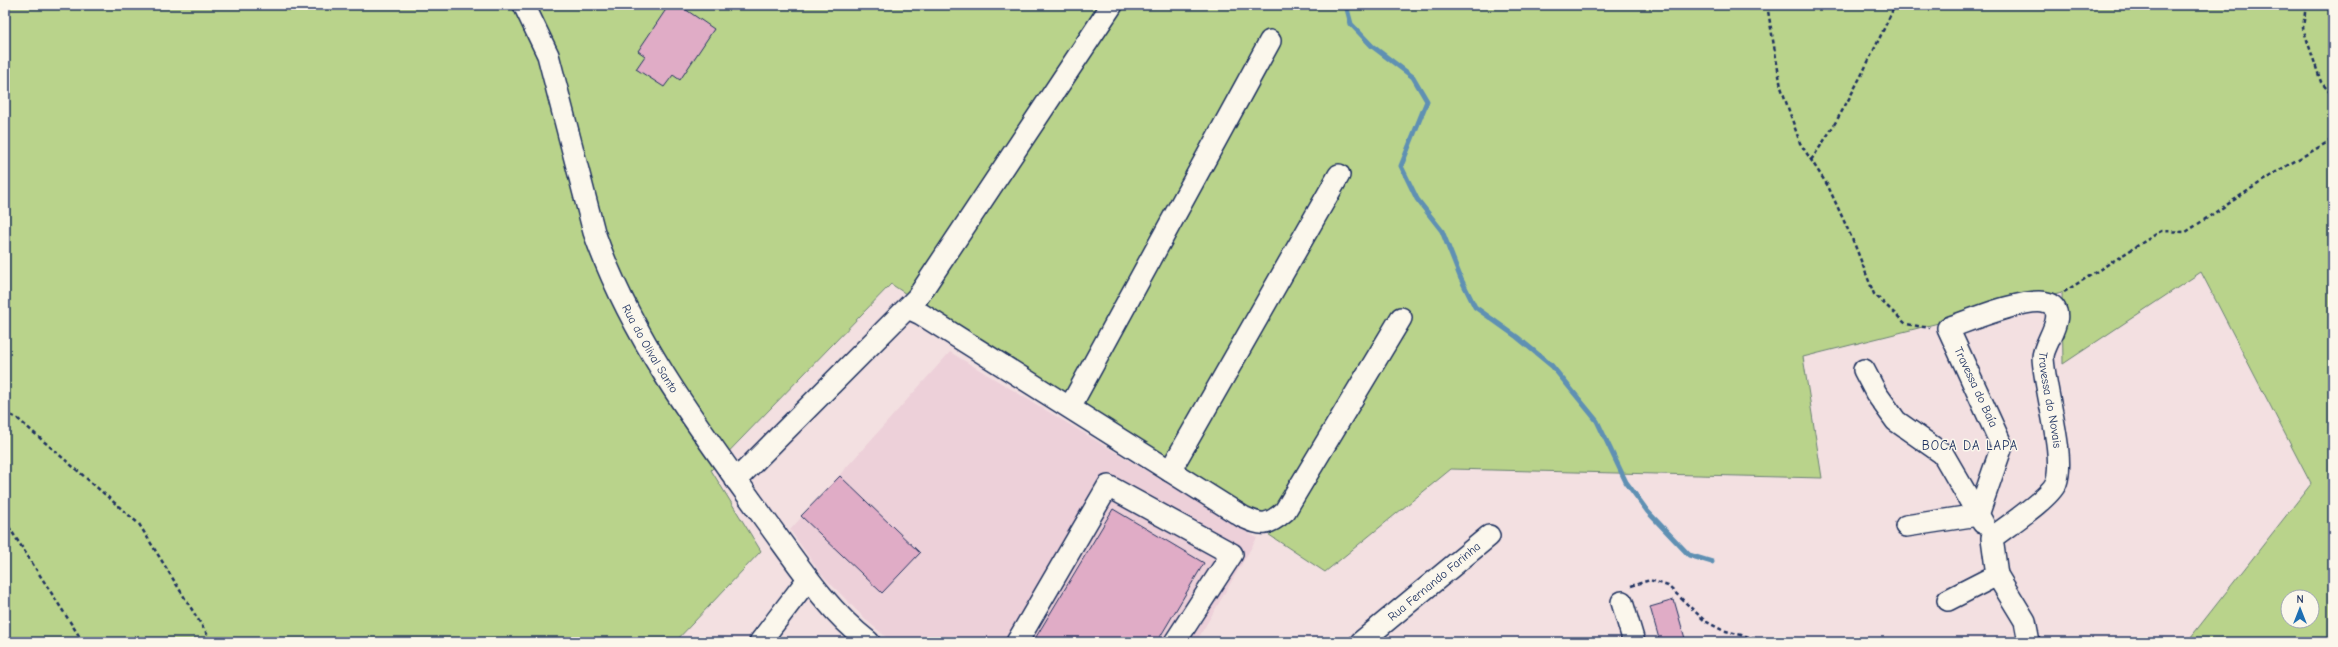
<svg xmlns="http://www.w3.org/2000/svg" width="2338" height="647" font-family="'Comic Neue',sans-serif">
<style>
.built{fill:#edd0d9}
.green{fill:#b9d38b;stroke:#6a8174;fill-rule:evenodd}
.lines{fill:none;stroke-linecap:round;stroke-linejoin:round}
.stream{stroke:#5e90b3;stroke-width:5}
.building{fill:#e0acc6;stroke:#1b2f5e}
.minor-casing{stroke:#1b2f5e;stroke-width:24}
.path{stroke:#1b2f5e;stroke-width:2.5;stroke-dasharray:4 3;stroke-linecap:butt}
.minor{stroke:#fbf7ec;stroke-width:21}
.labels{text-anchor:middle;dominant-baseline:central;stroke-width:3;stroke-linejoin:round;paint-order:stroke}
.street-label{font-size:12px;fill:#1b2f5e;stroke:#fbf7ec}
.neighbourhood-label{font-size:13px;letter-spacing:1px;fill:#1b2f5e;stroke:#fbf7ec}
</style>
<rect width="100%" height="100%" fill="#f3e0e1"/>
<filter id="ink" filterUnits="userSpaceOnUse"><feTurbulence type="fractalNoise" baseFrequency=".025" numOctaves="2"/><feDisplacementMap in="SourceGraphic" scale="8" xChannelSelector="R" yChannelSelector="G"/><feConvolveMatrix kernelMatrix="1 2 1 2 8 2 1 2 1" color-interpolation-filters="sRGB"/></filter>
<g filter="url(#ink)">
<path class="built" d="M950,352L1257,538L1196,642H892L867,621L821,574L790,530Z"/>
<path class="green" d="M5,5H2333V642H2187L2311,484L2201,272L2063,364L2062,292L1803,357L1822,478L1451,469L1325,572L891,284L711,470L761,551L675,642H5ZM2288,597H2312V621H2288Z"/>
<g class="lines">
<path class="stream" d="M1346,5L1351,24L1372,46L1413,77L1427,101L1401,166L1417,199L1442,231L1461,279L1475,307L1517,337L1552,366L1597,421L1626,482L1648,512L1689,555L1712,562"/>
</g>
<g class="building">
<path d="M669,5H679L714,29L680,80L673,75L664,87L636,69L645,56L638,51Z"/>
<path d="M840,476L920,553L882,593L801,516Z"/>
<path d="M1113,509L1204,563L1157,642H1033Z"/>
<path d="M1674,600L1686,642H1660L1650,607Z"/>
</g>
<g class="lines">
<g class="minor-casing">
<g id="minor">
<path id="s1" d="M524,5L548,55L594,232C631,338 700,430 766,521C797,563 827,610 869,642"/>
<path d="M908,308L921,314L1243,517C1263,526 1268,526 1285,511L1401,318"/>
<path d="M1864,370L1876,393L1896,421L1943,454L1983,523"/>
<path d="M1070,407L1270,41"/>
<path d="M1170,471L1339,175"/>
<path d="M736,480L917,298L1112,5"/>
<path id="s2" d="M1978,515L2002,446L1948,328C1968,321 2029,296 2047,303C2071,312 2043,343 2043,357C2044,389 2066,456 2056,483C2049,499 2007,526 1992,538L1997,575L2025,621L2029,642"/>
<path d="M1906,526L1978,515"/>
<path d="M1948,600L1997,575"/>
<path d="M1622,602L1634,642"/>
<path d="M760,642L808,579"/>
<path d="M1017,642L1108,486L1232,554L1175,642"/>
<path id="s3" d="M1361,642L1489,536"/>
</g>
</g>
<g class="path">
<path d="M1767,5L1781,87L1800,143L1828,186L1854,243L1874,294L1906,324L1930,328"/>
<path d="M2306,5L2303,28L2321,82L2333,96"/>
<path d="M1811,160C1845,112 1870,59 1895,5"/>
<path d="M2064,292L2161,231L2186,232L2276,172L2333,139"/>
<path d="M5,412L18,419L139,524L212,642"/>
<path d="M5,521L83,642"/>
<path d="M1631,586L1650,580L1668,586L1705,621L1722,630L1768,642"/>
</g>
<use href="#minor" class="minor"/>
</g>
</g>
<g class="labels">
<g class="street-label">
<text stroke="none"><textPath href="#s1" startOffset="368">Rua do Olival Santo</textPath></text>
<text transform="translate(1976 387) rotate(65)">Travessa do Baía</text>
<text stroke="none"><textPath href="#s2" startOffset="410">Travessa do Novais</textPath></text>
<text stroke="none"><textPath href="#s3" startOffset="95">Rua Fernando Farinha</textPath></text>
</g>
<g class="neighbourhood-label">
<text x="1970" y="445">BOCA DA LAPA</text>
</g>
</g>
<rect width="2338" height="647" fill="none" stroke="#fbf7ec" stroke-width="20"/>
<rect x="10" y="10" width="2318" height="627" fill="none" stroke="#1b2f5e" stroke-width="1.5" filter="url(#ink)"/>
<g transform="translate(2300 609)"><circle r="19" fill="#fbf7ec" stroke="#a1a7b3"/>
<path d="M0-3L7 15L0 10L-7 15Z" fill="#1f6fb2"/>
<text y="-6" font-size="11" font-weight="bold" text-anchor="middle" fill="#1b2f5e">N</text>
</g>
</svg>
